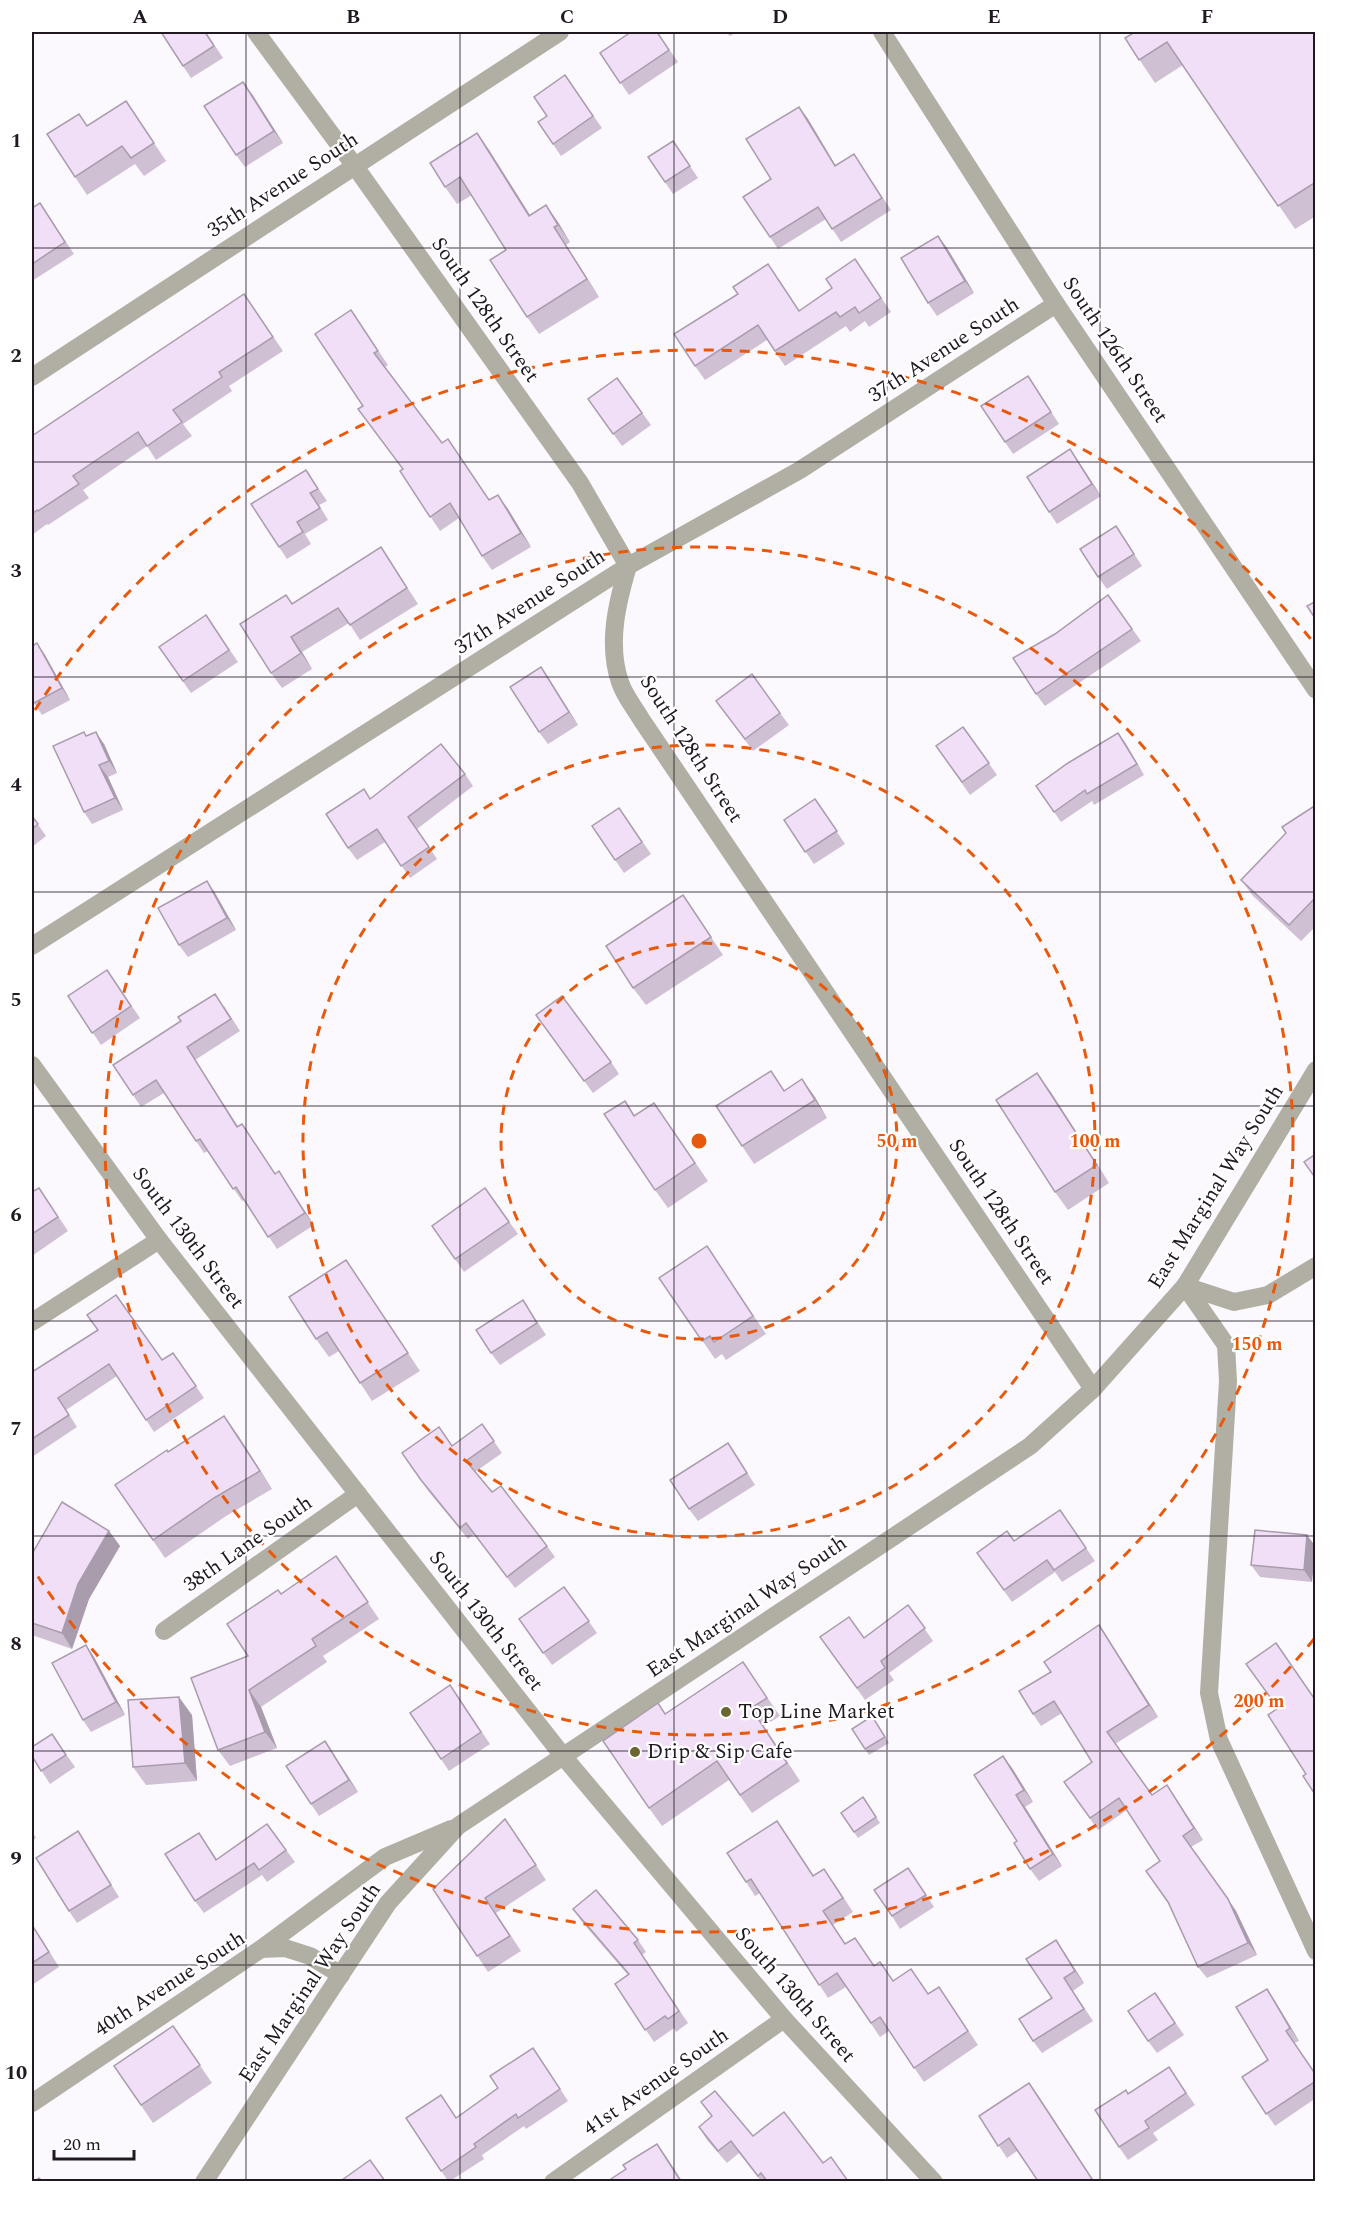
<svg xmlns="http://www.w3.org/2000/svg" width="1347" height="2213" font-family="Spectral,serif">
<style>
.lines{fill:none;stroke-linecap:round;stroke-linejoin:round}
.minor{stroke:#b1afa3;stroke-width:18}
.wall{fill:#cfc0d4}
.shaded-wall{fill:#a99cad}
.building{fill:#f1dff7;stroke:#a99cad;stroke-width:1.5}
.grid{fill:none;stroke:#201922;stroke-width:1.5;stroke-opacity:0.55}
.ring{fill:none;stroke:#e8590c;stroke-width:3;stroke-dasharray:10 8}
.poi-dot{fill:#6b6531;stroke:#fff;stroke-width:2}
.labels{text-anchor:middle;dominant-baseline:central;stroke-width:4.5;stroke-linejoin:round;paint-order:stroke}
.street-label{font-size:21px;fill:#201922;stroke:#fff}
.poi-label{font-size:21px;fill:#201922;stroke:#fff;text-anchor:start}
.centre{fill:#e8590c;stroke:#fff;stroke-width:3}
.ring-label{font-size:18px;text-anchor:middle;font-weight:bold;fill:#e8590c;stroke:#fff;stroke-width:4.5;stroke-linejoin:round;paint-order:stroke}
.neatline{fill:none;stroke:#201922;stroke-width:2}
.grid-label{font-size:20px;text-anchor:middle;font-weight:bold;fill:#201922}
</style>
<rect width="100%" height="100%" fill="#fcf9fe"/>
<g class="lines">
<g class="minor">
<path d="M256,32L354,165L580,483L628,566C617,603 607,644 620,682C624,695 634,707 641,719L1093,1389"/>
<path d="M882,32L1056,304L1316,690"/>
<path d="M32,377L560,32"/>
<path d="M32,946L628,566L800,470L1056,304"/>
<path d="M32,1065L159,1240L563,1756L784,2019L934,2182"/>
<path d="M1185,1286L1226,1345L1228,1381L1209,1693L1219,1740L1316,1951"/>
<path d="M1185,1286L1234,1302L1268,1295L1316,1266"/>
<path d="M32,1322L159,1240"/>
<path d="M164,1631L358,1494"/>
<path d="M261,1949L385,1857L451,1829"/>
<path d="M32,2103L261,1949L285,1948L310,1956L341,1975"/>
<path d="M204,2182L388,1903L458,1826L1030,1446L1093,1389L1185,1286L1316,1070"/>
<path d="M553,2182L784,2019"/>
</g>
</g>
<g class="wall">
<path d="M206,32L223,58L191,78L183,66Z"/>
<path d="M657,32L678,62L629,95L600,53Z"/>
<path d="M726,32H737L730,36Z"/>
<path d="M1316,32V216L1295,229L1183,65L1155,83L1125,38Z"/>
<path d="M565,75L602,128L561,156L538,122L547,116Z"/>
<path d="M252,94L283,143L245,167L236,155Z"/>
<path d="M126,101L166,161L144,176L135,164L87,195L75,177L79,114L87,126Z"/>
<path d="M799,107L808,119L835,165L854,154L891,210L841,242L826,219L778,249L770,237L771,179Z"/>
<path d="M477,133L489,150L530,215L546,205L570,242L566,245L599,297L539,334L527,317L506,250L472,195L457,204L445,187Z"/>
<path d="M673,141L698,178L673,194L648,157Z"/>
<path d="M40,203L74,254L32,281V208Z"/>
<path d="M938,236L947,248L974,293L937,316L928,303Z"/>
<path d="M855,259L891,312L869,327L865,321L850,332L846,326L785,366L767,340L705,380L695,366L779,279L799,311L832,288Z"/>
<path d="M244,294L283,351L229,386L232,391L183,424L192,436L156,460L147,446L83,490L89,498L48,525L47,524L32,535V436Z"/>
<path d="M351,310L388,365L385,367L442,443L489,500L508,509L531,547L492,570L482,556L459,518L440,531L400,471L403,469L358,409L363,406Z"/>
<path d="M1028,376L1059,424L1013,454L1005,442Z"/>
<path d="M617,378L651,425L622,446L588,399Z"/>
<path d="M1070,449L1101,496L1057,524L1049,512Z"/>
<path d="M314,482L327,501L319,505L328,520L305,534L311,544L287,559L279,547Z"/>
<path d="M1116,526L1142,566L1107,589L1098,577Z"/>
<path d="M381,547L418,604L360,640L349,623L302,652L312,669L282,688L271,673L292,604Z"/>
<path d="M1108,595L1141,641L1045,706L1036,694L1055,634Z"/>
<path d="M206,615L238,662L191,693L159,647Z"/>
<path d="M37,643L45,655L70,700L42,715L34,703Z"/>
<path d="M549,679L578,725L548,744L539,732Z"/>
<path d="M725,713H780L789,725L753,751Z"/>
<path d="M963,727L997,775L970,795L936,746Z"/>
<path d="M1118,733L1144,775L1094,805L1092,801L1061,822L1036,786Z"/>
<path d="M87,736L104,744L117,773L108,777L123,810L92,824L84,812Z"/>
<path d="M465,774L473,786L417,829L437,859L410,878L385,842L357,860L348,848L370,799Z"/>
<path d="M815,799L845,844L814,864L784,820Z"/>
<path d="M1316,805V926L1301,941L1253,896L1241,880Z"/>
<path d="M619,808L651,854L624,873L592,826Z"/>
<path d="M32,816L46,836L32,847Z"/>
<path d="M207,881L215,893L236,930L188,957L179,945Z"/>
<path d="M695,913L723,955L646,1005L633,988Z"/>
<path d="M107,970L140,1018L101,1045L68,996Z"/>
<path d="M224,1006L240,1031L195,1060L238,1127L275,1174L287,1184L314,1225L277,1249L244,1200L242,1201L208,1151L204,1153L164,1093L141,1107L133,1095Z"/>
<path d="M536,1015L611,1062L619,1074L593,1093Z"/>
<path d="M802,1079L827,1118L754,1164L742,1146L785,1090Z"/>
<path d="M1050,1091L1109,1183L1068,1210L1055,1192Z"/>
<path d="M625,1101L635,1116L654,1103L708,1181L668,1208L655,1190Z"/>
<path d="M39,1188L68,1231L32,1256V1192Z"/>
<path d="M485,1188L518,1234L464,1272L432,1226Z"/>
<path d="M719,1264L766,1334L726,1360L722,1354L715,1359L659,1278Z"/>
<path d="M358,1278L420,1371L372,1401L339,1351L329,1357L316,1339Z"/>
<path d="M523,1300L546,1335L500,1365L491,1353Z"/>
<path d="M98,1330L162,1360L173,1353L204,1398L154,1432L117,1376L66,1410L77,1427L32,1457V1372Z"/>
<path d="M482,1424L502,1453L475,1472L492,1492L547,1546L555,1557L515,1588L474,1534L468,1539L429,1492L402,1453L452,1446Z"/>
<path d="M237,1434L272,1489L226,1516L165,1558L115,1485L168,1452Z"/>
<path d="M736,1455L755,1485L698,1521L689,1509Z"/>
<path d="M1060,1510L1095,1561L1062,1582L1055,1572L1012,1602L977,1553L1014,1541Z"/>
<path d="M109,1531L120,1546L89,1599L72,1649L32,1635V1554Z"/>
<path d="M1307,1535L1312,1582L1260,1577L1251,1565Z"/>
<path d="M336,1556L379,1619L323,1656L327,1662L261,1707L277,1748L230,1766L218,1750L248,1656L281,1594Z"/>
<path d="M564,1587L597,1633L552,1665L519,1619Z"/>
<path d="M908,1605L933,1641L889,1673L894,1680L865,1700L820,1637L864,1638Z"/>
<path d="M1099,1625L1158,1717L1115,1744L1152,1795L1167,1785L1175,1797L1203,1840L1191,1847L1236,1911L1257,1955L1207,1978L1198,1967L1160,1861L1127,1810L1098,1830L1064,1782L1092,1762L1062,1713L1041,1726L1033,1714L1051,1672Z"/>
<path d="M86,1645L94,1657L125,1715L91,1732L83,1720Z"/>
<path d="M743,1662L780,1716L764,1726L800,1781L752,1813L729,1780L662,1826L649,1808L665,1714Z"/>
<path d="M450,1685L490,1744L449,1771L410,1713Z"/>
<path d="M192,1715L197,1781L146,1785L133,1767Z"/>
<path d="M872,1716L889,1743L869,1755L865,1749Z"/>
<path d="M52,1734L75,1767L50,1784L32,1756Z"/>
<path d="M325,1741L358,1792L319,1816L311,1804Z"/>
<path d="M1012,1768L1033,1802L1025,1807L1062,1866L1039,1881L1030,1869L1017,1841Z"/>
<path d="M863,1797L880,1823L858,1838L841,1813Z"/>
<path d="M505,1819L546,1880L496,1913L521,1951L488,1972L433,1889Z"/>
<path d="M267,1824L295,1862L267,1882L262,1875L204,1913L195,1901L199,1833L217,1859Z"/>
<path d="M32,1831L36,1838L32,1841Z"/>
<path d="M78,1831L119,1897L77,1923L69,1911Z"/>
<path d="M787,1835L814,1876L834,1883L853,1912L833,1925L845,1944L893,1981L928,1994L939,1987L978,2045L924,2082L889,2031L880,2037L846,1987L828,1998L760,1893L755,1896L746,1882Z"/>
<path d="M908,1868L934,1907L900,1929L892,1916Z"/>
<path d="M573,1909L638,1940L646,1952L642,1955L688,2023L676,2032L674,2028L654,2042L615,1984L628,1975L582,1922Z"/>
<path d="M32,1924L59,1967L32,1985Z"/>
<path d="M1064,1952L1084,1983L1073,1991L1093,2021L1042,2053L1033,2041L1052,1998Z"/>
<path d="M1155,1993L1184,2035L1157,2053L1148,2041Z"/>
<path d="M1275,2001L1299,2041L1294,2043L1316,2075V2098L1275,2126L1242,2077L1268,2060Z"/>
<path d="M173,2026L212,2083L153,2123L114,2066Z"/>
<path d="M533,2048L568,2101L526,2129L524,2126L482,2155L484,2159L450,2181H448L406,2118H457L498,2088Z"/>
<path d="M1169,2067L1195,2105L1153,2133L1158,2140L1128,2160L1119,2147L1128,2094Z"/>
<path d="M1038,2095L1094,2181H1038L1017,2151L1007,2158L979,2116Z"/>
<path d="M701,2102L753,2136L823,2163L848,2181H761L739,2153L727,2163L707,2140L699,2127L712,2117Z"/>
</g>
<g class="shaded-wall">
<path d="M243,82L252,94L283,143L274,131Z"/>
<path d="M799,107L808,119L843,178L835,166Z"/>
<path d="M477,133L489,150L541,233L529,216Z"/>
<path d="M546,205L558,222L570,242L558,225Z"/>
<path d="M554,227L566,245L599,297L587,279Z"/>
<path d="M938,236L947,248L974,293L965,281Z"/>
<path d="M1070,449L1079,462L1101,496L1092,484Z"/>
<path d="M498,495L508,509L531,547L521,533Z"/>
<path d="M291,637L302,652L312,669L301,653Z"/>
<path d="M37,643L45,655L70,700L62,688Z"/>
<path d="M541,667L549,679L578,725L569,712Z"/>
<path d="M96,732L104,744L117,773L109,761Z"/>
<path d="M1118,733L1126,744L1144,775L1137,764Z"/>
<path d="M99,765L108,777L123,810L115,798Z"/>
<path d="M207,881L215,893L236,930L227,918Z"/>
<path d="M187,1047L195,1060L246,1139L237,1127Z"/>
<path d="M1037,1073L1050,1091L1109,1183L1097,1165Z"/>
<path d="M802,1079L815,1097L827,1118L815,1100Z"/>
<path d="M279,1171L287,1184L314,1225L305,1213Z"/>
<path d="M224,1416L237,1434L272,1489L260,1471Z"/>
<path d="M109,1531L120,1546L89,1599L72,1649L62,1633L78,1584Z"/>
<path d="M1307,1535L1316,1547L1312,1582L1304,1570Z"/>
<path d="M1099,1625L1107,1637L1158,1717L1149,1705Z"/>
<path d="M86,1645L94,1657L125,1715L116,1702Z"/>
<path d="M249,1690L261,1707L277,1748L265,1732Z"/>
<path d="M179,1697L192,1715L197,1781L185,1763Z"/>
<path d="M325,1741L333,1753L358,1792L349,1780Z"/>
<path d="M1003,1756L1012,1768L1033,1802L1024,1790Z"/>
<path d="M1167,1785L1175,1797L1203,1840L1194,1828Z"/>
<path d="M1016,1795L1025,1807L1062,1866L1053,1854Z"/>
<path d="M1228,1899L1236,1911L1257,1955L1248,1943Z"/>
<path d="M1056,1940L1064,1952L1084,1983L1075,1971Z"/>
<path d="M1267,1989L1275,2001L1299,2041L1290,2028Z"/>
<path d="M657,2144L667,2158L682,2181H681Z"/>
</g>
<g class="building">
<path d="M161,32H205L214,46L183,66Z"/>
<path d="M631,32H657L669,50L620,83L600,53Z"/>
<path d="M1135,32H1316V182L1278,206L1167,42L1139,60L1125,38Z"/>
<path d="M565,75L593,116L553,144L538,122L547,116L534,97Z"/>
<path d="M243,82L274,131L236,155L204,106Z"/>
<path d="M126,101L154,143L131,158L122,146L75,177L47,134L79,114L87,126Z"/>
<path d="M799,107L835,166L854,154L882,198L832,229L818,207L770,237L743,197L771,179L746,139Z"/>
<path d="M477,133L529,216L546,205L558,225L554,227L587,279L527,317L490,260L506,250L460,177L445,187L430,163Z"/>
<path d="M673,141L690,166L665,182L648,157Z"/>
<path d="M40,203L65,242L32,264V208Z"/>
<path d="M938,236L965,281L928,303L901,258Z"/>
<path d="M855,259L881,298L859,313L855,307L840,317L836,312L775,351L758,325L695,366L674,334L738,294L733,287L768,264L799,311L832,288L826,279Z"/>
<path d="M244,294L273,337L219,372L222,377L173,410L182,422L147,446L138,432L73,476L79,484L38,511L37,510L32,514V436Z"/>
<path d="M351,310L378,351L374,353L442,443L448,439L489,500L498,495L521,533L482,556L450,503L430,517L400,471L403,469L358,409L363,406L315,334Z"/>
<path d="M1028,376L1051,412L1005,442L981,406Z"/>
<path d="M617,378L642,413L613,434L588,399Z"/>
<path d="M1070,449L1092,484L1049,512L1027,477Z"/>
<path d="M306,470L318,489L310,493L320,508L297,522L303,532L279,547L251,504Z"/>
<path d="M1116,526L1134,554L1098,577L1080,549Z"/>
<path d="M381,547L407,588L350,625L338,608L291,637L301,653L271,673L240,624L286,595L292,604Z"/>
<path d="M1108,595L1132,629L1036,694L1013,658L1055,634Z"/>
<path d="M1316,601V620L1307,606Z"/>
<path d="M206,615L229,650L183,681L159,647Z"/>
<path d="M37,643L62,688L34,703L32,699V646Z"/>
<path d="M541,667L569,712L539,732L510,687Z"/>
<path d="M752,674L780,713L745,739L716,701Z"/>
<path d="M963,727L989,763L962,782L936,746Z"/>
<path d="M84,732L86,736L96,732L109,761L99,765L115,798L84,812L53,746Z"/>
<path d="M1118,733L1137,764L1087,794L1085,790L1054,812L1036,786L1068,763Z"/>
<path d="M441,744L465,774L408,817L429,847L401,866L377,829L348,848L326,814L364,789L370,799Z"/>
<path d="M815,799L837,831L805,852L784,820Z"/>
<path d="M1316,805V897L1289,925L1241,880L1286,833L1282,827Z"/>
<path d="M619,808L642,842L615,860L592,826Z"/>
<path d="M32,816L38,824L32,829Z"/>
<path d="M207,881L227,918L179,945L158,908Z"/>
<path d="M683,895L711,937L633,988L606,946Z"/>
<path d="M107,970L131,1006L92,1033L68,996Z"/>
<path d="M215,994L231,1019L187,1047L237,1127L242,1124L275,1174L279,1171L305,1213L268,1237L236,1187L233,1189L200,1139L196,1141L156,1080L133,1095L113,1065L181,1021L178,1017Z"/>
<path d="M562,996L611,1062L584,1081L536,1015Z"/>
<path d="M771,1071L784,1091L802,1079L815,1100L742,1146L716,1106Z"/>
<path d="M1037,1073L1097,1165L1055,1192L996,1100Z"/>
<path d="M625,1101L634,1116L654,1103L695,1163L655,1190L604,1114Z"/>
<path d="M1316,1154V1179L1304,1162Z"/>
<path d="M39,1188L58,1217L32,1234V1192Z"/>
<path d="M485,1188L509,1222L455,1259L432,1226Z"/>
<path d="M707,1246L753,1316L714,1342L710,1336L702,1341L659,1278Z"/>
<path d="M346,1260L408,1353L360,1383L327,1332L316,1339L289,1297Z"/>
<path d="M116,1295L162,1360L173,1353L196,1386L146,1420L109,1364L58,1398L69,1415L32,1439V1372L98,1330L87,1315Z"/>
<path d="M523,1300L537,1323L491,1353L476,1330Z"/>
<path d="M224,1416L260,1471L214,1498L153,1540L115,1485L167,1450L168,1452Z"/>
<path d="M482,1424L494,1441L466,1461L492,1492L501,1486L547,1546L507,1577L466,1523L460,1528L421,1480L402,1453L439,1427L452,1446Z"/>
<path d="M728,1443L747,1473L689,1509L670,1480Z"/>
<path d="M62,1502L109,1531L78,1584L62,1633L32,1623V1554Z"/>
<path d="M1060,1510L1086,1548L1054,1570L1047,1560L1004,1590L977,1553L1007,1531L1014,1541Z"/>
<path d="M1255,1530L1307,1535L1304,1570L1251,1565Z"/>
<path d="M336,1556L368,1602L312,1639L316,1646L249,1690L265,1732L218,1750L191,1678L248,1656L227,1624L278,1590L281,1594Z"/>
<path d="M564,1587L589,1621L543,1653L519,1619Z"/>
<path d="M908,1605L925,1628L881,1661L885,1668L857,1688L820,1637L849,1617L864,1638Z"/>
<path d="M1099,1625L1149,1705L1107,1732L1152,1795L1167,1785L1194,1828L1183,1836L1228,1899L1248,1943L1198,1967L1168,1902L1146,1871L1160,1861L1119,1798L1090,1818L1064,1782L1092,1762L1054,1701L1033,1714L1019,1691L1051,1672L1044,1662Z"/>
<path d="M1276,1643L1316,1701V1796L1303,1776L1306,1774L1268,1715L1278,1708L1246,1664Z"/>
<path d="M86,1645L116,1702L83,1720L52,1663Z"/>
<path d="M743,1662L767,1698L751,1708L787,1763L740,1795L717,1761L649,1808L603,1741L658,1703L665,1714Z"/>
<path d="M450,1685L481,1732L441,1759L410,1713Z"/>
<path d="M179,1697L185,1763L133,1767L128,1700Z"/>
<path d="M872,1716L885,1737L865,1749L852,1729Z"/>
<path d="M52,1734L66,1755L41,1771L32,1756V1747Z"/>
<path d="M325,1741L349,1780L311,1804L286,1766Z"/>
<path d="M1003,1756L1024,1790L1016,1795L1053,1854L1030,1869L1014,1843L1017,1841L974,1775Z"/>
<path d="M863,1797L876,1817L854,1832L841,1813Z"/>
<path d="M505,1819L536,1865L485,1898L510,1936L477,1956L433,1889Z"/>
<path d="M777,1821L813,1876L824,1869L843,1898L823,1911L845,1944L855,1938L874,1966L880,1962L893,1981L911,1969L928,1994L939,1987L968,2031L914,2068L880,2017L871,2023L837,1973L819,1985L751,1879L746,1882L727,1853Z"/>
<path d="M267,1824L286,1850L259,1870L254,1863L195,1901L165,1854L199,1833L216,1860Z"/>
<path d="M78,1831L111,1885L69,1911L36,1858Z"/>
<path d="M908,1868L926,1895L892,1916L874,1890Z"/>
<path d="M596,1890L638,1940L634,1943L679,2011L668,2019L665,2016L645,2030L615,1984L629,1974L573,1909Z"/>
<path d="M32,1925L49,1952L32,1963Z"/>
<path d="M1056,1940L1075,1971L1064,1978L1084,2009L1033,2041L1019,2019L1052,1998L1026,1959Z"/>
<path d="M1267,1989L1290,2028L1286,2031L1316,2075V2081L1266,2114L1242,2077L1268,2060L1236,2007Z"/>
<path d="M1155,1993L1175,2023L1148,2041L1128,2011Z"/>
<path d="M173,2026L200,2065L141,2105L114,2066Z"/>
<path d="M533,2048L560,2089L518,2118L516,2114L474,2144L476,2147L441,2171L406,2118L441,2095L456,2118L498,2088L490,2076Z"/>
<path d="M1169,2067L1186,2093L1145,2121L1149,2128L1119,2147L1095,2110L1126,2090L1128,2094Z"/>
<path d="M1029,2083L1092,2179L1088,2181H1038L1009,2138L998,2146L979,2116Z"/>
<path d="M715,2091L753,2136L784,2112L823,2163L831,2157L848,2181H767L761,2173L758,2176L731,2141L718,2151L699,2127L712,2116L701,2102Z"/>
<path d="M657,2144L680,2180L677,2181H608L626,2169L623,2165Z"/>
<path d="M370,2160L385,2181H343L342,2180Z"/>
<path d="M39,2178L42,2181H35Z"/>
</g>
<path class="grid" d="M246,32V2182M460,32V2182M674,32V2182M887,32V2182M1100,32V2182M32,248H1316M32,462H1316M32,677H1316M32,892H1316M32,1106H1316M32,1321H1316M32,1536H1316M32,1751H1316M32,1965H1316"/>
<g class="ring">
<circle cx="699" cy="1141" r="198"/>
<circle cx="699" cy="1141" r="396"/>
<circle cx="699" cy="1141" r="594"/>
<path d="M1314 1639A792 792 0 0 1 35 1572M35 710A792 792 0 0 1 1314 643"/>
</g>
<g class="poi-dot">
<circle cx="726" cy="1712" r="6"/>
<circle cx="635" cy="1752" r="6"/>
</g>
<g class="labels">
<g class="street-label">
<text transform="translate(283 185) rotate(-33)">35th Avenue South</text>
<text transform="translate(485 310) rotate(55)">South 128th Street</text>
<text transform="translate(944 350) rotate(-33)">37th Avenue South</text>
<text transform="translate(1115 350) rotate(56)">South 126th Street</text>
<text transform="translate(530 602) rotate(-33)">37th Avenue South</text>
<text transform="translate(691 749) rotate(57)">South 128th Street</text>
<text transform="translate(1216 1187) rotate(-58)">East Marginal Way South</text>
<text transform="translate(1001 1212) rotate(56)">South 128th Street</text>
<text transform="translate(188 1238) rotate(53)">South 130th Street</text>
<text transform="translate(248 1544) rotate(-35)">38th Lane South</text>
<text transform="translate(747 1607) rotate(-34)">East Marginal Way South</text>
<text transform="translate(486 1621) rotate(52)">South 130th Street</text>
<text transform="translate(310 1983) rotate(-56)">East Marginal Way South</text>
<text transform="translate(170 1984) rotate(-33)">40th Avenue South</text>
<text transform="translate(795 1995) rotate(49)">South 130th Street</text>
<text transform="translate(656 2082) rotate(-35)">41st Avenue South</text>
</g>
<g class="poi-label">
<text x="738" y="1712">Top Line Market</text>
<text x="647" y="1752">Drip &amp; Sip Cafe</text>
</g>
</g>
<circle cx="699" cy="1141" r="9" class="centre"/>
<g class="ring-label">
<text x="897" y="1147">50 m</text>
<text x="1095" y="1147">100 m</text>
<text x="1257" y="1350">150 m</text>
<text x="1259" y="1707">200 m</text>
</g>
<rect width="1347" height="2213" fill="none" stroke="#ffffff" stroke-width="66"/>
<path d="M54 2150v9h80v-9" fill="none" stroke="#201922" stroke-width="3"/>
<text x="63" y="2150" font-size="18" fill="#201922" stroke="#ffffff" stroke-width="4.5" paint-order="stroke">20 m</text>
<rect x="33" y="33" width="1281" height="2147" class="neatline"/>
<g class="grid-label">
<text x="140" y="23">A</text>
<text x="353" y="23">B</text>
<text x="567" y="23">C</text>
<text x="780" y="23">D</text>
<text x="994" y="23">E</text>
<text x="1207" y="23">F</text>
<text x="16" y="147">1</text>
<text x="16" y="362">2</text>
<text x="16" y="577">3</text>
<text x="16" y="791">4</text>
<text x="16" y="1006">5</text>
<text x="16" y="1221">6</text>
<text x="16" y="1435">7</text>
<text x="16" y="1650">8</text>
<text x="16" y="1865">9</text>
<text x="16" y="2079">10</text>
</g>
</svg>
